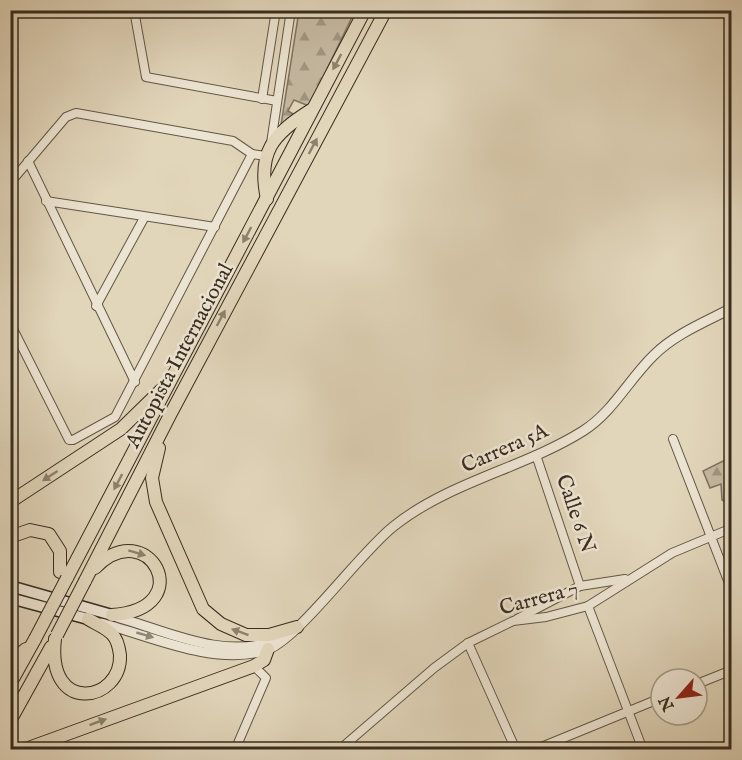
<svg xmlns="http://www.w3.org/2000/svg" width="742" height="760" font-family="'IM FELL English',serif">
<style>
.forest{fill:url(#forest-firs);stroke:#7e7260;stroke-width:1.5}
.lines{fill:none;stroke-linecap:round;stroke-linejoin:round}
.minor-casing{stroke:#625746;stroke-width:10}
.tertiary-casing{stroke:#625746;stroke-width:11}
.secondary-casing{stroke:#382d1f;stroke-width:13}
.trunk-casing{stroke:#382d1f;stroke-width:14}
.minor{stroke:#ece4d2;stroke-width:8}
.tertiary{stroke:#ece4d2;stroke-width:9}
.secondary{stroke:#ece4d2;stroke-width:10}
.trunk{stroke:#e1d5ba;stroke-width:12}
.trunk-bridge-casing{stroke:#382d1f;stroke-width:14;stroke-linecap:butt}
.trunk-bridge{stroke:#e1d5ba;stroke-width:12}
.oneway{fill:#8c816c}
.oneway2{fill:#928878}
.labels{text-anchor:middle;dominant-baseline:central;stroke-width:5;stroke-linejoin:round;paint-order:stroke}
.street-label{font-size:21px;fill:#382d1f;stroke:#ece4d2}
</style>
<defs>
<pattern id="forest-firs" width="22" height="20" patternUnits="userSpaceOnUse" patternTransform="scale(1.5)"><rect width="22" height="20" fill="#c4b8a0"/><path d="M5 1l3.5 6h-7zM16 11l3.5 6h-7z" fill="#a09682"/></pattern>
</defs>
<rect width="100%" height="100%" fill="#e1d5ba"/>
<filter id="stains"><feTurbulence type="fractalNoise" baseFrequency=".00333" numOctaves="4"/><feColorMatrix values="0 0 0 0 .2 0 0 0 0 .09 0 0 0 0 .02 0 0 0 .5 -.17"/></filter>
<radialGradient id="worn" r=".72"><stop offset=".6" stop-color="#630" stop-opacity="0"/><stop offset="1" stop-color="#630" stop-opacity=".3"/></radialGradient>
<g class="forest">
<path d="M299,11H355L309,106L294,100L288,111L297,116L285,126L281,125Z"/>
<path d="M731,457V505L722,500L721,484L710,488L703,471Z"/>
</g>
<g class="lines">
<g class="minor-casing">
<g id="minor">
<path d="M134,10L146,77L277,101"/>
<path d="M262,99L276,10"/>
<path d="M271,143L291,10"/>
<path d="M28,161L135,382"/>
<path d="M10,183L66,117L76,113L233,141L252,154L265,156"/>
<path d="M46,201L215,227"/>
<path d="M96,306L144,218"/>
<path d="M10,323L69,440H73L115,417L252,154"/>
<path d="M673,439L732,591"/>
<path d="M536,455L580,586"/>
<path d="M588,606L643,750"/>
<path d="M517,619L580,586L625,579"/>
<path d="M468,643L516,750"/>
<path d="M697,684L732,670"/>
<path d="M235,750L266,678L254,666"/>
<path d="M339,750L434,668L468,643L513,621L546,617L588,606L672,553L732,528"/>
<path d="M534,750L661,698"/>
</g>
</g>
<g class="tertiary-casing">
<g id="tertiary">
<path d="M113,616C165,630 222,661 277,640"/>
<path d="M101,623C151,636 211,665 264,651C298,641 359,553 394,526C449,482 524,468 583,431C613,412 629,379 654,355C675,334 705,322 732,308"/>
</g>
</g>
<g class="secondary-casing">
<g id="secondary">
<path d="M10,586L112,615"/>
<path d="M10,598L88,619"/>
</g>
</g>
<g class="trunk-casing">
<g id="trunk">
<path d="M267,199C257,152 273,134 311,110"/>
<path d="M159,448L152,478L156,502L203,609L221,624L246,635H269L297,627"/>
<path d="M10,502L121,429L161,390"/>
<path d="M10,537L30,530L49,534L60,551V572"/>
<path d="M95,568C148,513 201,609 112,615"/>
<path d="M67,578L365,10"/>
<path d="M85,581L170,415L386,10"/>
<path d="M55,639C46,716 122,702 120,655C119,647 117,639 112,634C105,627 96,624 88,619"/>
<path d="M10,662L26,649"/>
<path d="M10,684L35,639"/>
<path d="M10,721L51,647"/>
<path d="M23,750L254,666L264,660L268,649"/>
</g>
</g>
<use href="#minor" class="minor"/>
<use href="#tertiary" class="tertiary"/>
<use href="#secondary" class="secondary"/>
<use href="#trunk" class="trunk"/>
<g class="trunk-bridge-casing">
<g id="trunk-bridge">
<path d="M57,635L85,581"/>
<path d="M35,639L67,578"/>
</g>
</g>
<use href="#trunk-bridge" class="trunk-bridge"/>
</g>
<defs><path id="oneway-solid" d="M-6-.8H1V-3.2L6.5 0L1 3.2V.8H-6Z" transform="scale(1.5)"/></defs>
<g class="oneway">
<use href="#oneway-solid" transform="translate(337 62) rotate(118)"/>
<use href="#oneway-solid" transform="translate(313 146) rotate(-62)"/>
<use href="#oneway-solid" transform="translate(247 235) rotate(118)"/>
<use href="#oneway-solid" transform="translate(221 318) rotate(-62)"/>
<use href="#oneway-solid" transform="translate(50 476) rotate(147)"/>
<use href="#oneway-solid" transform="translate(118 482) rotate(118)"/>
<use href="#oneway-solid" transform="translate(137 553) rotate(17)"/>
<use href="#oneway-solid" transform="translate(240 632) rotate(-160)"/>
<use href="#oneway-solid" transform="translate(98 722) rotate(-20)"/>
</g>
<use class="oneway2" href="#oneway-solid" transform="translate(145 635) rotate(16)"/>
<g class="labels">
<g class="street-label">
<text transform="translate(180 356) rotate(-62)">Autopista Internacional</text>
<text transform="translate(505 449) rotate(-24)">Carrera 5A</text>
<text transform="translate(575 514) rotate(71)">Calle 6 N</text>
<text transform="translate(539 599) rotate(-15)">Carrera 7</text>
</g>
</g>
<rect width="742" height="760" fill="none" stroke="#e1d5ba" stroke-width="36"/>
<rect x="12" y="12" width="718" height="736" fill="none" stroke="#382d1f" stroke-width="3"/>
<rect x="18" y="18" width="706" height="724" fill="none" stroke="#382d1f" stroke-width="1.5"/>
<g transform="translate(679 697) rotate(242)"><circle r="28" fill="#ece4d2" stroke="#a49b8a" stroke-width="1.5"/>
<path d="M0-4.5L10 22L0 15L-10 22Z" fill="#8f2418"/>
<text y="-9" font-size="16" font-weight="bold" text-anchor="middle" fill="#382d1f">N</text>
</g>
<rect width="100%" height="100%" filter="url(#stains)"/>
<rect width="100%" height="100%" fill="url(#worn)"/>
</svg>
